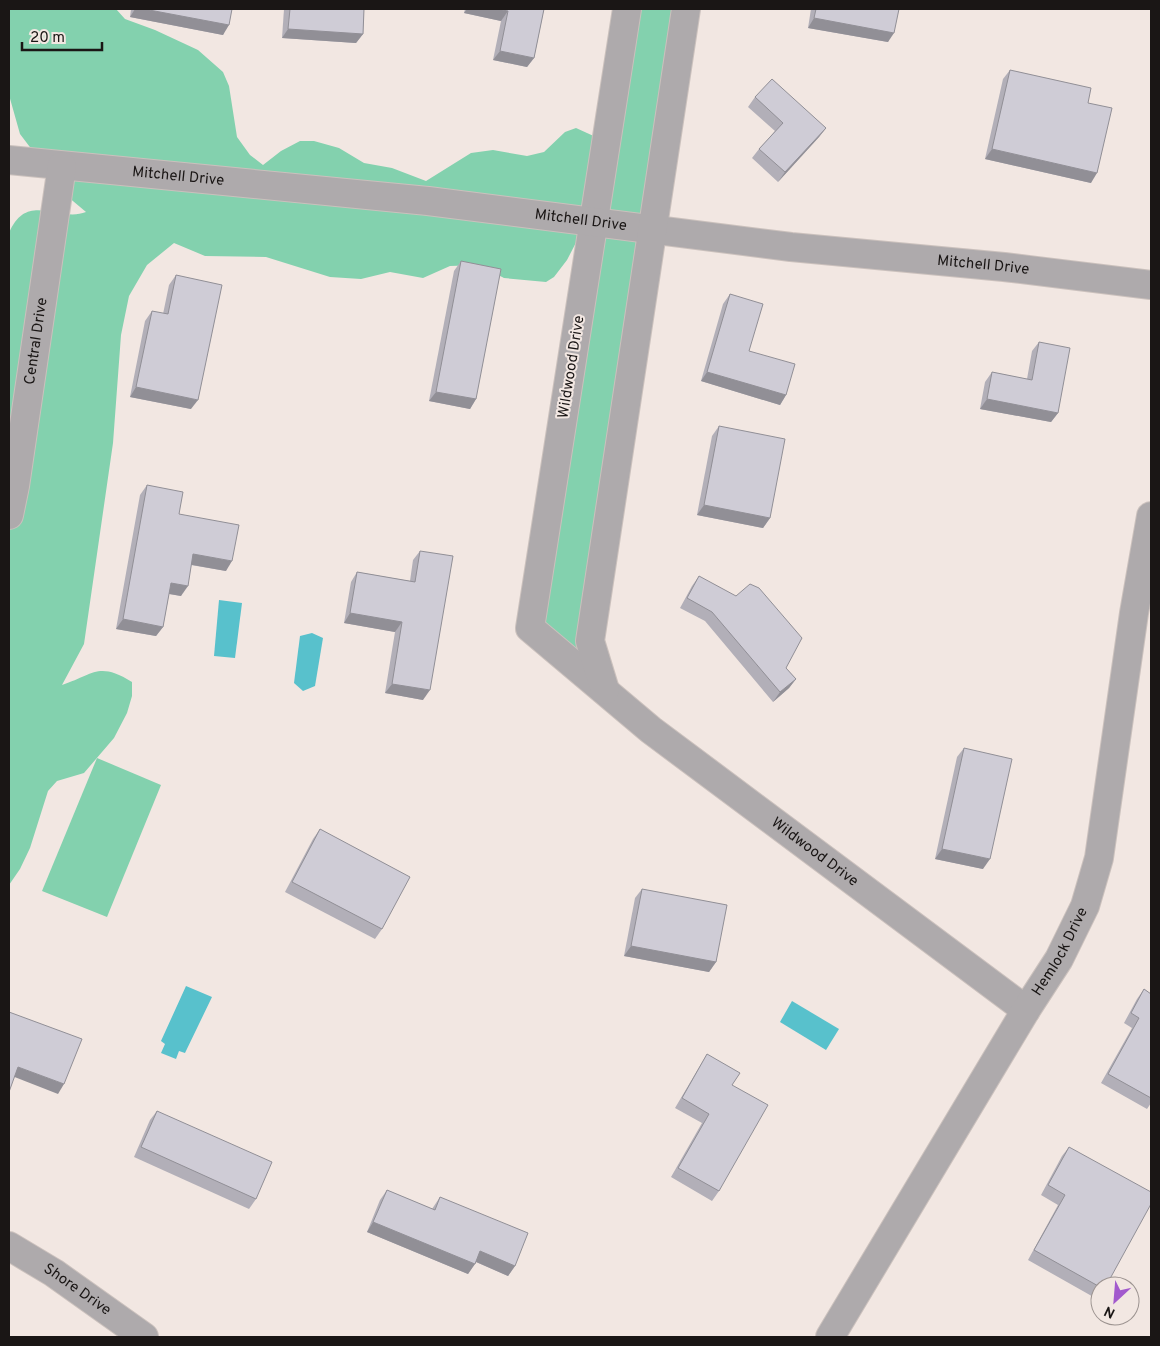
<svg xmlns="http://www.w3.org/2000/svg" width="1160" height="1346" font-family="Overpass,sans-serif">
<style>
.green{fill:#83d1ae}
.water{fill:#58c1cc}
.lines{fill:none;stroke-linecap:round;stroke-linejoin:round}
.street-casing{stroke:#cbc1bd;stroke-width:30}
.street{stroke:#aeaaac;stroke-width:28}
.wall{fill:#b2afb8}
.shaded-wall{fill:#918f96}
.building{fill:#cfccd6;stroke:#918f96}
.labels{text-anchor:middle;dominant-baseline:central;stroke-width:4;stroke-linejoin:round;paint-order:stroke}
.street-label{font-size:15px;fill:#1a1615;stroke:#f2e7e2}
</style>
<rect width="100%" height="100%" fill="#f2e7e2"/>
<g class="green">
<path d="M9,9H116L125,19L155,30L198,50L223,72L229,86L237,137L250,155L263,165L281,151L300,141H314L339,148L364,163L392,168L426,181L471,153L493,150L527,156L544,152L565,132L576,128L598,138L582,231L567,260L554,277L546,282L504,278L479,265L450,266L423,278L390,272L361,279L330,277L266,257L205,256L174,243L147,265L129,296L121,335L113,443L84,644L62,685C93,675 98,661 132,682V696L127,713L114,738L84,773L57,781L48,791L30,848L20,869L9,885V233C27,190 59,223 86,212L67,196L20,134L9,95Z"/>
<path d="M627,9H686L590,641L605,690L530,628Z"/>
<path d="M97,758L161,785L107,917L42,891Z"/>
</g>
<g class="water">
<path d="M219,600L242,603L235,658L214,656Z"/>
<path d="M312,633L323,638L315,686L303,691L294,683L300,636Z"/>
<path d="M186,986L212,997L185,1053L179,1051L176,1059L161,1053L165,1044L161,1041Z"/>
<path d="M792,1001L839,1029L826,1050L780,1022Z"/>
</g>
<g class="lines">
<g class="street-casing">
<g id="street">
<path id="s1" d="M627,9L530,628L651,730L1026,1010"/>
<path id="s2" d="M9,160L428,201L791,247L1004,267L1151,285"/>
<path id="s3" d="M9,515L15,486L62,166"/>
<path d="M605,690L590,641L686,9"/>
<path id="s4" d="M9,1246L54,1273L144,1337"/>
<path id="s5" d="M830,1337L1026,1010L1059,959L1085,906L1099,858L1134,613L1151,516"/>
</g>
</g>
<use href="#street" class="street"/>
</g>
<g class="wall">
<path d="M131,9H232L223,35L130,17Z"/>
<path d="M284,9H364L363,34L356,43L282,38Z"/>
<path d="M465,9H544L534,58L527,67L493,60L501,21L464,13Z"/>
<path d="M811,9H899L888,42L808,28Z"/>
<path d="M1010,70L1088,103L1091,183L985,159L1003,79Z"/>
<path d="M755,97L826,128L819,137L778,182L752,158L759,149L775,131L748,107Z"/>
<path d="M461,261L476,399L470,409L429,401L454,271Z"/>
<path d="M176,275L191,409L130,397L145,321L152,311L163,314L169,285Z"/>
<path d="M730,294L749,351L786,395L780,405L701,381L723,304Z"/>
<path d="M1039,342L1058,413L1051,422L980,409L985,382L992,372L1027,379L1032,351Z"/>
<path d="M719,426L770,518L763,528L697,515L712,436Z"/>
<path d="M147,485L179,514L226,571L191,565L181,596L169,594L163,627L156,636L116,629L140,495Z"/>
<path d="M420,551L423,700L385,693L395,632L344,623L351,582L357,572L410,581L413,560Z"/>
<path d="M699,576L796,679L789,688L773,702L705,621L680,608L692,586Z"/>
<path d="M964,748L983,869L935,859L957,757Z"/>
<path d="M320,829L382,929L375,939L285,892L313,839Z"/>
<path d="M642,889L716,962L709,972L624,956L635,898Z"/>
<path d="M1144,989L1151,994V1103L1147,1109L1101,1083L1132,1028L1124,1023L1137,999Z"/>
<path d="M707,1054L732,1085L719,1191L712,1201L671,1177L702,1123L675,1108L701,1064Z"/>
<path d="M157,1111L256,1199L249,1209L134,1157L150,1120Z"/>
<path d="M1069,1147L1100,1286V1295L1097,1299L1028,1260L1058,1205L1041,1195L1062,1156Z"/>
<path d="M387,1190L432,1209L440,1197L515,1266L508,1276L476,1262L468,1274L367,1232L380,1200Z"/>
</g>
<g class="shaded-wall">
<path d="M135,9H144L229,25L223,35L130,17Z"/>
<path d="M467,9H496L508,11L501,21L464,13Z"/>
<path d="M814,18L894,33L888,42L808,28Z"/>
<path d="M288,29L363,34L356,43L282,38Z"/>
<path d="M500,51L534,58L527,67L493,60Z"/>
<path d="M826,128L819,137L778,182L785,172Z"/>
<path d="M992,149L1097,173L1091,183L985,159Z"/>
<path d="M707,372L786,395L780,405L701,381Z"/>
<path d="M136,387L198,400L191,409L130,397Z"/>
<path d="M436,392L476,399L470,409L429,401Z"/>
<path d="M987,399L1058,413L1051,422L980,409Z"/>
<path d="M704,505L770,518L763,528L697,515Z"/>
<path d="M193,554L232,561L226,571L187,564Z"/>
<path d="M171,583L188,586L181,596L164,593Z"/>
<path d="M350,613L402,622L395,632L344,623Z"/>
<path d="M123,619L163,627L156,636L116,629Z"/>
<path d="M796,679L789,688L773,702L780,692Z"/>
<path d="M392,684L430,690L423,700L385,693Z"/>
<path d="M942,849L990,859L983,869L935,859Z"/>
<path d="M631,946L716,962L709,972L624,956Z"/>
<path d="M18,1067L64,1084L58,1094L12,1076Z"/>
<path d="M373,1222L475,1264L468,1274L367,1232Z"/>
<path d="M480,1251L515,1266L508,1276L474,1261Z"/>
</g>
<g class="building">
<path d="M144,9H232L229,25Z"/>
<path d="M290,9H364L363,34L288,29Z"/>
<path d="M496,9H544L534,58L500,51L508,11Z"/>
<path d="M816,9H899L894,33L814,18Z"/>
<path d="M1010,70L1091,88L1088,103L1112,108L1097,173L992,149Z"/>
<path d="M772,79L826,128L785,172L759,149L783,123L755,97Z"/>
<path d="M461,261L501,269L476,399L436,392Z"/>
<path d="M176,275L222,285L198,400L136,387L152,311L168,314Z"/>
<path d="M730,294L763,304L749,351L795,364L786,395L707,372Z"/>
<path d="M1039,342L1070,348L1058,413L987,399L992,372L1032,380Z"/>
<path d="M719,426L785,439L770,518L704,505Z"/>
<path d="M147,485L183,492L179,514L239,525L232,561L193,554L188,586L171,583L163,627L123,619Z"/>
<path d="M420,551L453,556L430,690L392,684L402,622L350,613L357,572L415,582Z"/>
<path d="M699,576L736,596L750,584L759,588L802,638L786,668L796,679L780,692L712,612L687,598Z"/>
<path d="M964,748L1012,759L990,859L942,849Z"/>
<path d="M320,829L410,877L382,929L292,882Z"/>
<path d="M642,889L727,905L716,962L631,946Z"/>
<path d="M1144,989L1151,994V1098L1108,1074L1139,1018L1131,1013Z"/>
<path d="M9,1012L82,1039L64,1084L18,1067L9,1092Z"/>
<path d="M707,1054L740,1073L732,1085L768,1105L719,1191L678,1168L709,1114L682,1098Z"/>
<path d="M157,1111L272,1162L256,1199L141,1147Z"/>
<path d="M1069,1147L1151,1192V1204L1106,1286H1100V1287L1034,1250L1065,1195L1048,1185Z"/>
<path d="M387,1190L435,1210L440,1197L528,1233L515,1266L480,1251L475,1264L373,1222Z"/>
</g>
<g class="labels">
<g class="street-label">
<text stroke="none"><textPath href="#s2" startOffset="170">Mitchell Drive</textPath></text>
<text stroke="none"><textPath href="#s2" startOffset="575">Mitchell Drive</textPath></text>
<text stroke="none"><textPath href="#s2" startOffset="980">Mitchell Drive</textPath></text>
<text stroke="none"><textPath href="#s3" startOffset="176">Central Drive</textPath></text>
<text transform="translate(572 367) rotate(-81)">Wildwood Drive</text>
<text stroke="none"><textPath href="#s1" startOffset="989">Wildwood Drive</textPath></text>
<text stroke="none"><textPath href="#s5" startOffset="449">Hemlock Drive</textPath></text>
<text stroke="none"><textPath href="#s4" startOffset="81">Shore Drive</textPath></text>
</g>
</g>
<rect width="1160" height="1346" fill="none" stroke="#1a1615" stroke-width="20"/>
<g transform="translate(1115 1301) rotate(206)"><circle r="24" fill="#f2e7e2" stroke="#9c9390"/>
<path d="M0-4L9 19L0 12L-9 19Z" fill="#a259cd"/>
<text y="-8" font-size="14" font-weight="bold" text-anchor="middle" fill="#1a1615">N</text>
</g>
<path d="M22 42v8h80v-8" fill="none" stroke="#1a1615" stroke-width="2.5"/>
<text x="30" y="42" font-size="15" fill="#1a1615" stroke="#f2e7e2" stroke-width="4" paint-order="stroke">20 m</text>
</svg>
